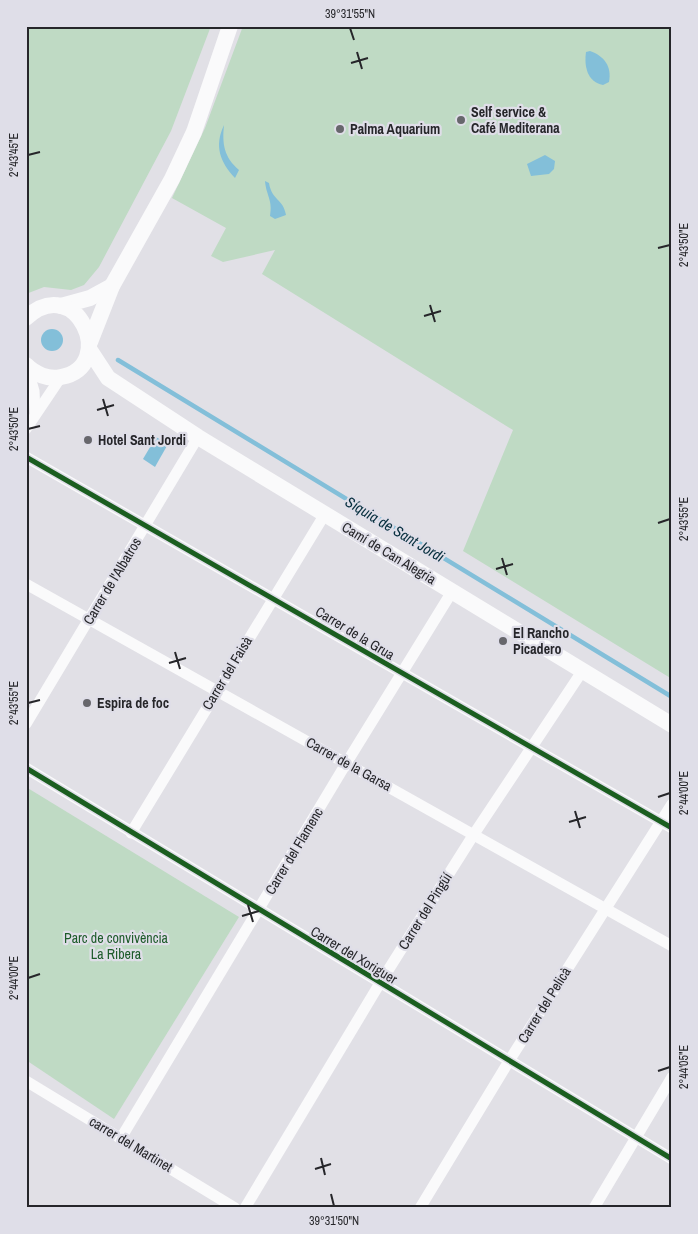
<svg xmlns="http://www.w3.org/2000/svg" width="698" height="1234" font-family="'Archivo Narrow',sans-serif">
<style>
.green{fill:#bfdac4}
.water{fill:#83bfd9}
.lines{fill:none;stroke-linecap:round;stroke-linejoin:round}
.stream{stroke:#83bfd9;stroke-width:4.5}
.street{stroke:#fafafb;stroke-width:11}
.secondary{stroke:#fafafb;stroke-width:16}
.cycleway-casing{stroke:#dfdee8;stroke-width:8}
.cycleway{stroke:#1b5e20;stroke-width:5}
.ticks{fill:none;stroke:#26262a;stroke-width:2}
.poi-dot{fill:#67676c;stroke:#dfdee8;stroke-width:2}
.labels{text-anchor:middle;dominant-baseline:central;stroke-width:4.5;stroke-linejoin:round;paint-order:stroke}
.poi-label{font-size:14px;font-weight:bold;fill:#26262a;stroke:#dfdee8;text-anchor:start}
.street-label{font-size:14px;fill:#26262a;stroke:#dfdee8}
.park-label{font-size:14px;fill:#1d5b2a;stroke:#dfdee8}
.water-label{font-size:15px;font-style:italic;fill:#052e3d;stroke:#dfdee8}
.neatline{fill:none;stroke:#26262a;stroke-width:2}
.ticks-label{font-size:12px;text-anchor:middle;fill:#26262a}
</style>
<rect width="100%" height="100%" fill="#e1e0e6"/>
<g class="green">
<path d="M26,26H211L171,131L99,267L84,285L71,290L44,287L26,294Z"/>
<path d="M243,26H672V679L463,551L513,430L262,274L275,250L223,262L211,256L226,228L172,198L205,128Z"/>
<path d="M26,787L239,917L114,1119L26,1060Z"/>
</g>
<g class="water">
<path d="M590,51C604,56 612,66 609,82L603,85C587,82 584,66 586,52Z"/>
<path d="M224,125C222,144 224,157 239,170L235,178C220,162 214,146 224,125Z"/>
<path d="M545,155L555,161L554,169L549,174L531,176L527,164Z"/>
<path d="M265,181L269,183C272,201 283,198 286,215L275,219L270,216C273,200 266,195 265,181Z"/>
<circle cx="52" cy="340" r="11"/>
<path d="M156,437L168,444L155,467L143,459Z"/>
</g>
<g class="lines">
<path class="stream" d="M118,360L672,697"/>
<g class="street">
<path d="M27,367L34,391L35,413"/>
<path d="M26,429L61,377"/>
<path d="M26,457L672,828"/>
<path d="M26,584L672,946"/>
<path d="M26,724L198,437"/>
<path d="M26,768L672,1159"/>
<path d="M131,833L325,514"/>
<path d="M26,1081L235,1208"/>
<path d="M121,1138L347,762L453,590"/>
<path d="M245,1208L380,983L474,834L583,670"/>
<path d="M420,1208L509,1061L672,804"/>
<path d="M594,1208L672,1077"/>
</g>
<g class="secondary">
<path d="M61,306L90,298L112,286"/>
<path d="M26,318C76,271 119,366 61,377C48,380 35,374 26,365"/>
<path d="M90,342L112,286L172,179L194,132L230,26"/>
<path d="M89,349L108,378L198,437L672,725"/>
</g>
<g class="cycleway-casing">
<g id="cycleway">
<path d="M26,457L672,828"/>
<path d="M26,768L672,1159"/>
</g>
</g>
<use href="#cycleway" class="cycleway"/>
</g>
<path class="ticks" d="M350,28L354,40M357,52L362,69M351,63L368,58M28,155L40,152M658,248L670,245M430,305L435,322M424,316L441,311M103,399L108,416M97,410L114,405M28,429L40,426M658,523L670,519M502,558L507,575M496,569L513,564M175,652L180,669M169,663L186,658M28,703L40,700M658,797L670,793M575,811L580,828M569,822L586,817M248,905L253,922M242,916L259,911M28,978L40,974M658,1071L670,1067M321,1158L325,1175M315,1169L331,1164M331,1194L334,1206"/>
<g class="poi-dot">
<circle cx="461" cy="120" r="5"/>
<circle cx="340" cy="129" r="5"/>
<circle cx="88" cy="440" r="5"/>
<circle cx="503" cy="641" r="5"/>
<circle cx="87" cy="703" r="5"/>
</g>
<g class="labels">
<g class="poi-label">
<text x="471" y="112">Self service &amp;<tspan x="471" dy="16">Café Mediterana</tspan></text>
<text x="350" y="129">Palma Aquarium</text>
<text x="98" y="440">Hotel Sant Jordi</text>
<text x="513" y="633">El Rancho<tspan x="513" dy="16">Picadero</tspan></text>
<text x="97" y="703">Espira de foc</text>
</g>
<g class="street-label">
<text transform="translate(389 553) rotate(31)">Camí de Can Alegria</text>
<text transform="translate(112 581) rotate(-59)">Carrer de l'Albatros</text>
<text transform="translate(355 633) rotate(31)">Carrer de la Grua</text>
<text transform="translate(227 673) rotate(-59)">Carrer del Faisà</text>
<text transform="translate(349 764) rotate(29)">Carrer de la Garsa</text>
<text transform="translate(294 851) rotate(-59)">Carrer del Flamenc</text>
<text transform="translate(425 911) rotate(-58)">Carrer del Pingüí</text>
<text transform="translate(354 955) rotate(31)">Carrer del Xoriguer</text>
<text transform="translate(544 1005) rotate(-58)">Carrer del Pelicà</text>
<text transform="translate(131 1144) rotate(31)">carrer del Martinet</text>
</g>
<g class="park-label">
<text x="116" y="938">Parc de convivència<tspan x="116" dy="16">La Ribera</tspan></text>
</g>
<g class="water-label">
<text transform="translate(395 529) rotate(31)">Síquia de Sant Jordi</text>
</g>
</g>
<rect width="698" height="1234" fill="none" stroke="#dfdee8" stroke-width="55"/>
<rect x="28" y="28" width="642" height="1178" class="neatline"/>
<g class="ticks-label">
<text x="350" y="18">39°31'55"N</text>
<text transform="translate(14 155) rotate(-90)" y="4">2°43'45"E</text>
<text transform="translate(684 245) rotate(-90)" y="4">2°43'50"E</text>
<text transform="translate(14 429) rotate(-90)" y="4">2°43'50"E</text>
<text transform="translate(684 519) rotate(-90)" y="4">2°43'55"E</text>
<text transform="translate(14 703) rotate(-90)" y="4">2°43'55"E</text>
<text transform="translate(684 793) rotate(-90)" y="4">2°44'00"E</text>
<text transform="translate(14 978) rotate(-90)" y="4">2°44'00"E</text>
<text transform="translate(684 1067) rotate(-90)" y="4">2°44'05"E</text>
<text x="334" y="1225">39°31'50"N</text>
</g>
</svg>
